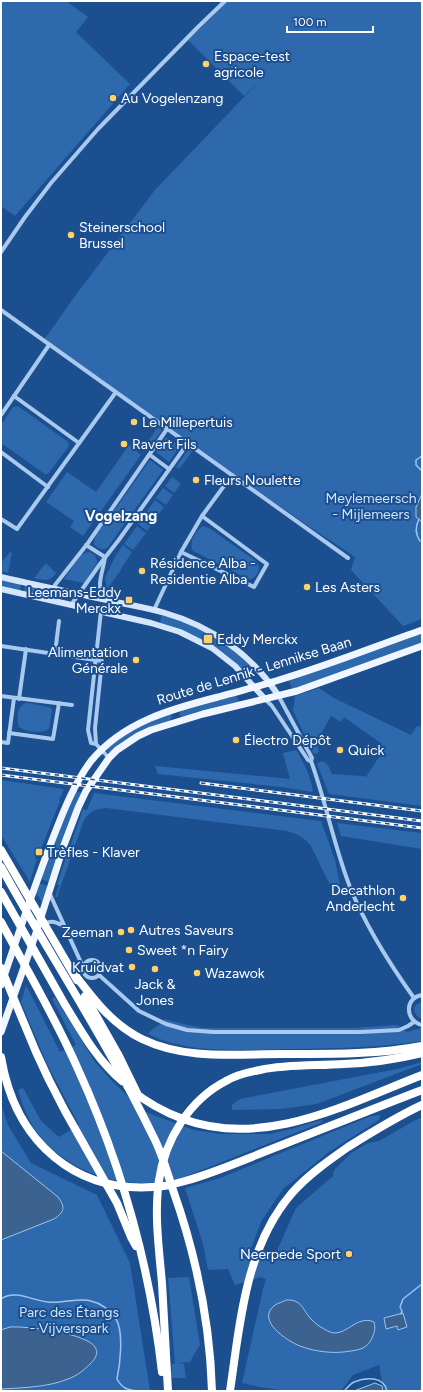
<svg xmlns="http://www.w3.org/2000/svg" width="423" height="1392" font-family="Figtree,sans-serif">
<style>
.green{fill:#2e69ad}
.water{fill:#3c6290;stroke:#9cc4f0}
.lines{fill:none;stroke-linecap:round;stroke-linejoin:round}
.stream{stroke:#9cc4f0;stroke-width:1.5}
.street{stroke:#a9c9ee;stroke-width:4}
.secondary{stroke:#d6e6fa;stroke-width:6}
.primary{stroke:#f0f6ff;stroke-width:7}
.highway{stroke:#fff;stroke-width:8}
.rail-casing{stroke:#fff;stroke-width:3}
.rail{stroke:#1b4f8f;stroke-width:1.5;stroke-dasharray:4.5;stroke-linecap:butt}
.poi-dot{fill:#ffd166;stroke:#1b4f8f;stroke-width:1.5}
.labels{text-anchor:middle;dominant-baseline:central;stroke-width:4;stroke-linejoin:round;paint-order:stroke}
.poi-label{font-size:14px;fill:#fff;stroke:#1b4f8f;text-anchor:start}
.park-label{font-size:14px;fill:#cfe3fa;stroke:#1b4f8f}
.street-label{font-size:14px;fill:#fff;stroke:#1b4f8f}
.neighbourhood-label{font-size:15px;font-weight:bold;fill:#fff;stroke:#1b4f8f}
</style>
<rect width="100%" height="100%" fill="#1b4f8f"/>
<g class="green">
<path d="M1,1H66L88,17L76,32L130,84L15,216L1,206Z"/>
<path d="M221,1H422V619L403,626L351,570L355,557L298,519L44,340L75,296L155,190L266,74L244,96L188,40L214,15Z"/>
<path d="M18,406L68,442L69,446L48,474H45L1,443V425L13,407Z"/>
<path d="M157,428L161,429V432L148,448L146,447V444Z"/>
<path d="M166,437L180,446L169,462L156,452Z"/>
<path d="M129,445L141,455L83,536L70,527L74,521L46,502L67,472L96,492Z"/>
<path d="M189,449L192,451L191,453L180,468H176L177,465Z"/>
<path d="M150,460L163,470L108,547C103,551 98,549 94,544L95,537Z"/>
<path d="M172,477L181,484L174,493L165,486Z"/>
<path d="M163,488L173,495L166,505L156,498Z"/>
<path d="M155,500L164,507L147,531L138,524Z"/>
<path d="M137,526L146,533L133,550L124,544Z"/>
<path d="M203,526L209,528L256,561C262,568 258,577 250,579H248L193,551C188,543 196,530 203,526Z"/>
<path d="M123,545L132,552L121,569V570L107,589L105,578L116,555Z"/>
<path d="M10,552L12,553L8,573L1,571V563Z"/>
<path d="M88,552C94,553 97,557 97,563L85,582L83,583L64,579L81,555Z"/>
<path d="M46,563L56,573C51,582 43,580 34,578Z"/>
<path d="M1,578L21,583L20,591L1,587Z"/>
<path d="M25,583L49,591L47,597L24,592Z"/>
<path d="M162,614L190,623L224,642L254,669L244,671L231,660L160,623Z"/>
<path d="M422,633V643L293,689L288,680Z"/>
<path d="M319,688L334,698L411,735L417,726L422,727V806L329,794L317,764L322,761C329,764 329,768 332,774L363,776L366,777L381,754V750L379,749L382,744L344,717L341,722L331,716L317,741V746L319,752L315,754L313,753L293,711L295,696Z"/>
<path d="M236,696L240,702L183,717L180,716L179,714L182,709Z"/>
<path d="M27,703L49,707L52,709L49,729C42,734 26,732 19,727C16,719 17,704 27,703Z"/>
<path d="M171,714L172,717L170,721L112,753L107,752L108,747L139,726Z"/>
<path d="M296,750C304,763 311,776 313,792L281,787L158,774L155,766L290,779L283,753Z"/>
<path d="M1,780L64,789L59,800L60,801L41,849L39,848L35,858L37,859L30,882L1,835Z"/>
<path d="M75,791L83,793L50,882L40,879Z"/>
<path d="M94,793L321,821L335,860L340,885H333L329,883L311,846C304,837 297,834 287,831L106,808C96,809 90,811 84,820L57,897H55L59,885L57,884L83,809L87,810Z"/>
<path d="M337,823L422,833V849L341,836Z"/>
<path d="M39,883L48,886L43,904L36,893Z"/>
<path d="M26,985L60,1052L76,1045L52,999L55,997L95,1062L114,1083L143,1111L194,1130L220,1134H270L295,1128L321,1120L323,1122L184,1177C143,1189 100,1183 65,1159C56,1153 48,1147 42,1139C30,1124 23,1108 18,1090L23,1088L41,1121L59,1137L79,1125L47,1064L21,1002Z"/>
<path d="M422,1001V1019C416,1017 413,1012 415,1006Z"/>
<path d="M164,1019L183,1024L203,1028H351L397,1025L407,1032L422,1028V1041C379,1048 336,1048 292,1049C256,1049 211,1053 176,1044C166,1042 157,1038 148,1034C153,1027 160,1026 164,1019Z"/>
<path d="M422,1062V1064L317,1104L281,1109L232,1110V1105L240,1099L397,1069Z"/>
<path d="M1,1104L8,1125L31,1163L97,1195L130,1263L150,1391H1Z"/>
<path d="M380,1115L379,1120L329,1152L283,1189L262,1220L247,1258L267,1257L275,1255L296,1208L333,1176L334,1170L351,1153L368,1143L379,1141L412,1122L422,1117V1391H384L379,1365L353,1375L341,1391C307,1391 274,1392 242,1383L263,1289L266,1279L261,1277L235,1285L228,1269L208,1270L203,1244L185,1188L220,1178L371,1116Z"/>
<path d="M189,1277L200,1345L193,1356L190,1362L179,1363L184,1364L186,1378H171L172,1364H175L168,1278Z"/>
</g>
<g class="water">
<path d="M422,494V522L416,517V507Z"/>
<path d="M1,1151L58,1197C66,1208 64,1212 54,1219L1,1240Z"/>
<path d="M286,1300C301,1299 302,1308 310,1318C315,1324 323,1329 330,1332C345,1338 357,1314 374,1322C376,1329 374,1334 371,1340C367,1348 359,1350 351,1351C334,1354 316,1352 300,1346C287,1341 255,1320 275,1305C278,1303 283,1302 286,1300Z"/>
<path d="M403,1313L407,1327L398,1330L397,1326L386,1329L384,1318Z"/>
<path d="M10,1327C27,1326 86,1333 95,1347C99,1353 95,1359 91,1363C84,1370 77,1376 68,1379C49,1387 21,1388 1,1389V1330Z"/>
<path d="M375,1383L382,1386L383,1391H354Z"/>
</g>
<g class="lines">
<g class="stream">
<path d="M422,456L416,460V465L422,471"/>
<path d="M419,519C415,527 415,534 420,541"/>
<path d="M1,1299C15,1289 33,1301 48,1302C61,1304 80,1297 91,1301C100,1303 111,1310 116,1319C124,1332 120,1365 117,1379C122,1388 127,1390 137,1391"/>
<path d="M401,1314L402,1311L400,1307L403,1299L422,1284"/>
<path d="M344,1391C347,1388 350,1384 354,1382C366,1377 384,1376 387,1391"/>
</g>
<g class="street">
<path d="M1,252L25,217L51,183L98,129L198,27L225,1"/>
<path d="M1,310L348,558"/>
<path d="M14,396L79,443"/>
<path d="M1,415L49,345"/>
<path d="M1,452L48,487"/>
<path d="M150,455L169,469"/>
<path d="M1,519L17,529L116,392"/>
<path d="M86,545L105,557"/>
<path d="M181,552L254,587L267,564L202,516"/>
<path d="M103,599C96,583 103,573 105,557"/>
<path d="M50,600L55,585L88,543L167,429"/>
<path d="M71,605L100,564L118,541L188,443"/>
<path d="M154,610L181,552L202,516L232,475"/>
<path d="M101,611L88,730L91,743L96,744L109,758"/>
<path d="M1,646L102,661L95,728L96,744"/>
<path d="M55,653L59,621"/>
<path d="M278,695L312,758L311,761C326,802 334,846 350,887C366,927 389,963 414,998"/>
<path d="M1,696L72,705"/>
<path d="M19,699L26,649"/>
<path d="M265,699L272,706L308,760L311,761"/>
<path d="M9,733L53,739L59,703"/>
<path d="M1,742L8,743L14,698"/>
<path d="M49,892L83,967"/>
<path d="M44,924C50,920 57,922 63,926"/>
<circle cx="92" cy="969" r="9"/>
<path d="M99,975L139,1011L166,1024L187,1030L213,1032H360L399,1030L408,1026L414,1022"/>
<path d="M422,995C404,998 405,1021 422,1025"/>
</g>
<g class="secondary">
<path d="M1,577C35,585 69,592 102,599C123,604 145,607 165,613C211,626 252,655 278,695"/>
<path d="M1,589L151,623L180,632L212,648L235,666L265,699"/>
</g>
<g class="primary">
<path d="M1,985C17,938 33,890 51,843C62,815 73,785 91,761C123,722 171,709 218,697C239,691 261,686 282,679C329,665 376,646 422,630"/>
<path d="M1,1032L35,936L64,845L78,808L86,791L109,758L117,750L138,736L151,730L203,714L297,691L422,646"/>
</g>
<g class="highway">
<path d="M1,850L77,980"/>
<path d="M1,867C51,957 108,1043 153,1136C162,1153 167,1172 173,1190C196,1255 210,1322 212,1391"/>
<path d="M1,892C22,929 43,966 64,1003C81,1031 97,1060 122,1081"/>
<path d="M1,922C27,970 55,1017 77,1067C121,1163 150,1268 162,1372"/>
<path d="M1,968L36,1052L49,1080L65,1111L117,1203L131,1237L136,1246"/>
<path d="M75,975C94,1000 113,1025 142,1039C185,1060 234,1054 280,1054C327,1054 375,1055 422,1046"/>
<path d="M85,996L119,1056L137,1093"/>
<path d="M1,1057C15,1142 76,1197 164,1186C171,1185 178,1183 185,1181C210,1174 234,1164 259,1154C313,1133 367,1111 422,1090"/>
<path d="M130,1089C146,1102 164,1112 183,1119C264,1149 347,1104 422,1075"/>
<path d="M168,1391C166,1355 164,1319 162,1283C159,1249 154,1214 159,1180C165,1140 189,1100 226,1081C236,1075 249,1072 260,1070C288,1064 316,1066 344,1064C370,1063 397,1059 422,1053"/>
<path d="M230,1391C240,1324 245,1247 292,1193C308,1175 328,1161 348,1147C372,1132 396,1117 422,1105"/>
</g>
<g class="rail-casing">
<g id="rail">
<path d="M1,768L422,821"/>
<path d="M1,775L422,828"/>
<path d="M201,783L422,811"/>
</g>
</g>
<use href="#rail" class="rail"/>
</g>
<g class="poi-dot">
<circle cx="206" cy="64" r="4"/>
<circle cx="113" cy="98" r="4"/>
<circle cx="71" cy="235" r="4"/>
<circle cx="134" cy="422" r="4"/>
<circle cx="124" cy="444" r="4"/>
<circle cx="196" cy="480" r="4"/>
<circle cx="142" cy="571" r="4"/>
<circle cx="307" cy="587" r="4"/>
<rect x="125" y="596" width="8" height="8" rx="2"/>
<rect x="203" y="634" width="10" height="10" rx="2"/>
<circle cx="136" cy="660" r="4"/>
<circle cx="236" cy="740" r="4"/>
<circle cx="340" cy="750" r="4"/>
<rect x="35" y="848" width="8" height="8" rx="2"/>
<circle cx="403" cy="898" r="4"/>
<circle cx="131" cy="930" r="4"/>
<circle cx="121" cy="932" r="4"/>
<circle cx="129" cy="950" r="4"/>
<circle cx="132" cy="967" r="4"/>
<circle cx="155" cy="969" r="4"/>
<circle cx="197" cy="973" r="4"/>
<circle cx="349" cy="1254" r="4"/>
</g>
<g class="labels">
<g class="poi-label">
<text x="214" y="56">Espace-test<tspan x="214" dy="16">agricole</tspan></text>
<text x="121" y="98">Au Vogelenzang</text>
<text x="79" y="227">Steinerschool<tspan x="79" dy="16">Brussel</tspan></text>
<text x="142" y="422">Le Millepertuis</text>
<text x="132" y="444">Ravert Fils</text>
<text x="204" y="480">Fleurs Noulette</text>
<text x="150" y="563">Résidence Alba -<tspan x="150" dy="16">Residentie Alba</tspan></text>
<text x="315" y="587">Les Asters</text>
<text x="121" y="592" text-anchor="end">Leemans-Eddy<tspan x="121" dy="16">Merckx</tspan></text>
<text x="217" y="639">Eddy Merckx</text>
<text x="128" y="652" text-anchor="end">Alimentation<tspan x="128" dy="16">Générale</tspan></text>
<text x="244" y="740">Électro Dépôt</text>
<text x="348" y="750">Quick</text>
<text x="47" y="852">Trèfles - Klaver</text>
<text x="395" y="890" text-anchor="end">Decathlon<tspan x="395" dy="16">Anderlecht</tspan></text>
<text x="139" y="930">Autres Saveurs</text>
<text x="113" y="932" text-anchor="end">Zeeman</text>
<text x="137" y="950">Sweet *n Fairy</text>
<text x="124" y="967" text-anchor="end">Kruidvat</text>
<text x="205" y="973">Wazawok</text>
<text x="155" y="984" text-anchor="middle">Jack &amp;<tspan x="155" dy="16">Jones</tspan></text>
<text x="341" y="1254" text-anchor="end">Neerpede Sport</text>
</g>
<g class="park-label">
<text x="371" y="498">Meylemeersch<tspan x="371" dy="16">- Mijlemeers</tspan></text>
<text x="69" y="1312">Parc des Étangs<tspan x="69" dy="16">- Vijverspark</tspan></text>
</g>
<g class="street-label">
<text transform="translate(254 671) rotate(-17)">Route de Lennik - Lennikse Baan</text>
</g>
<g class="neighbourhood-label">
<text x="121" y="516">Vogelzang</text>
</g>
</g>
<rect width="423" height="1392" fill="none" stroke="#ffffff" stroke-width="4"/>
<path d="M287 26v6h86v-6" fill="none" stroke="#ffffff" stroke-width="2"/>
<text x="293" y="26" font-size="12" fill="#ffffff" stroke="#1b4f8f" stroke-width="3" paint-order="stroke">100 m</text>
</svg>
